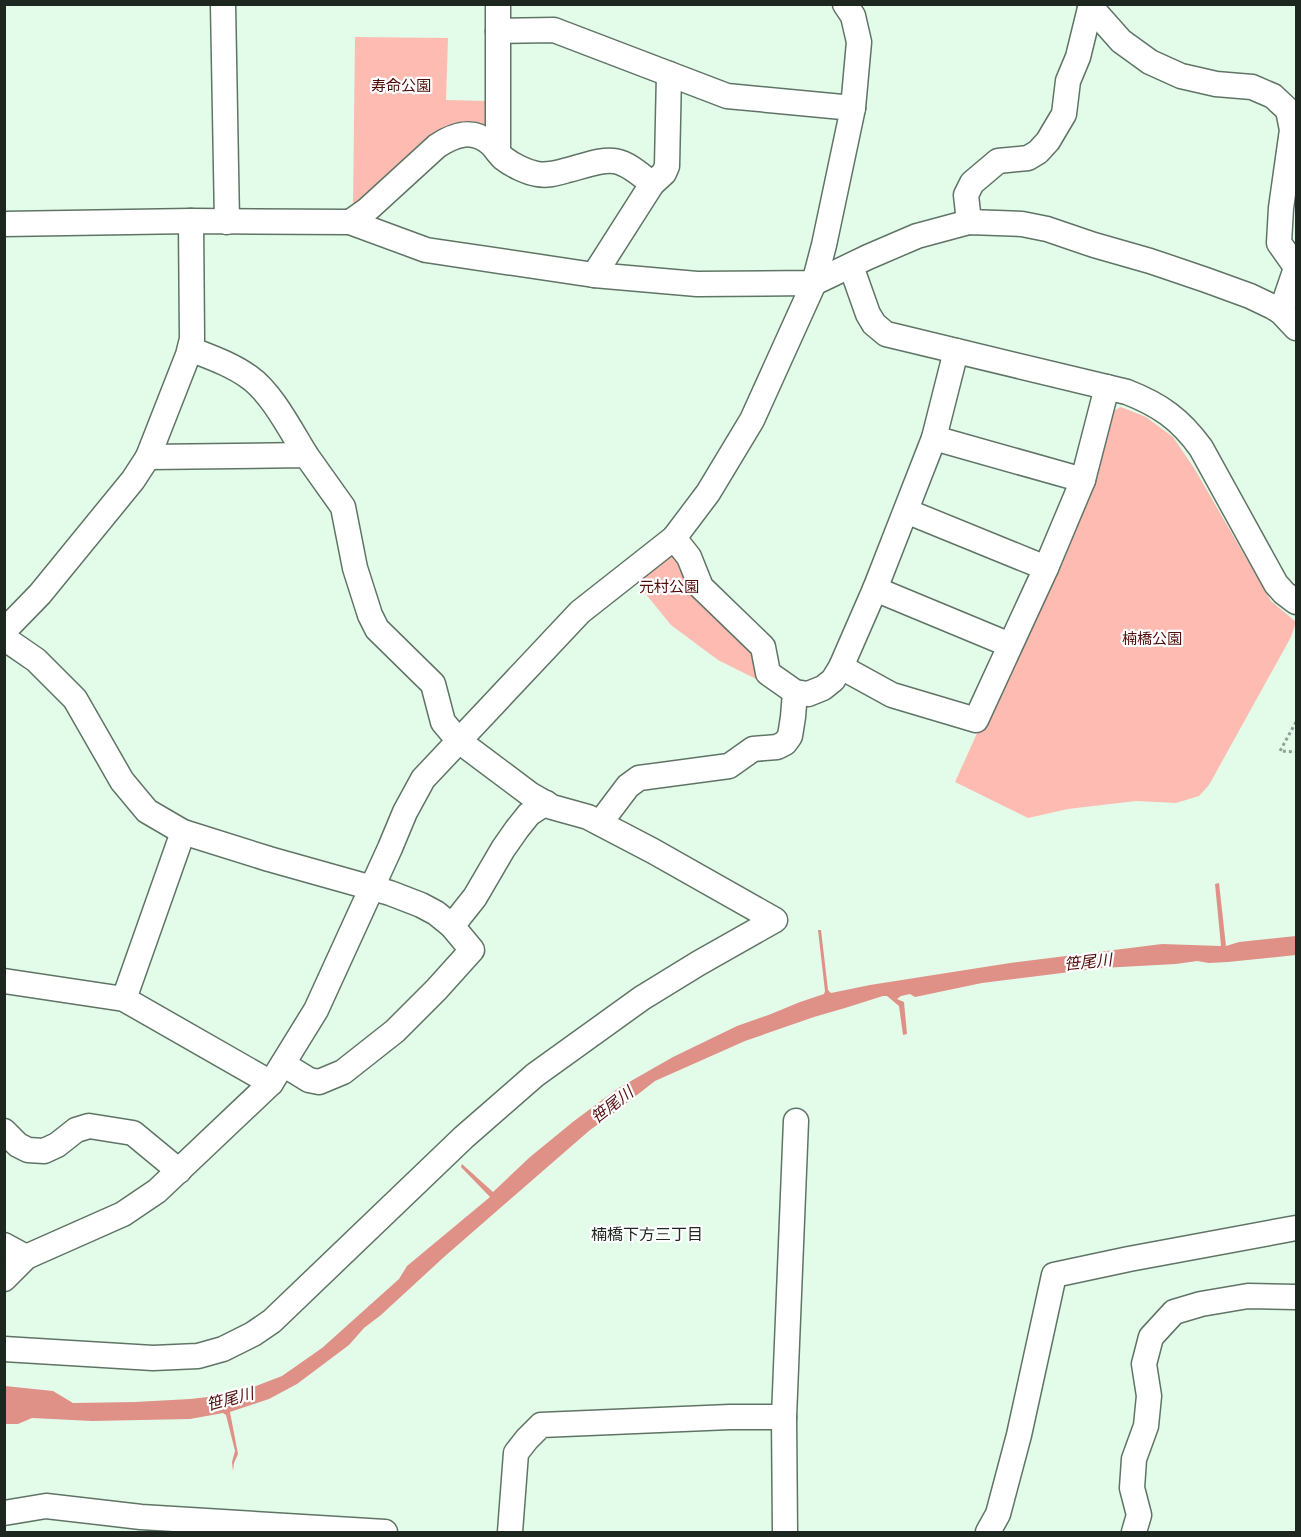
<svg xmlns="http://www.w3.org/2000/svg" width="1301" height="1537" font-family="'Fira Sans Condensed','Noto Sans JP',sans-serif">
<style>
.green{fill:#fdbbb2}
.water{fill:#df9188}
.lines{fill:none;stroke-linecap:round;stroke-linejoin:round}
.minor-casing{stroke:#5f7465;stroke-width:27}
.path{stroke:#8fa193;stroke-width:3;stroke-dasharray:3 3;stroke-linecap:butt}
.minor{stroke:#fff;stroke-width:24}
.labels{text-anchor:middle;dominant-baseline:central;stroke-width:4.5;stroke-linejoin:round;paint-order:stroke}
.park-label{font-size:15px;fill:#510b09;stroke:#fff}
.water-label{font-size:16px;font-style:italic;fill:#510b0a;stroke:#fff}
.neighbourhood-label{font-size:16px;fill:#1d261f;stroke:#fff}
</style>
<rect width="100%" height="100%" fill="#e3fcea"/>
<g class="green">
<path d="M355,37L448,38L446,100L488,101L487,128L436,134L353,205Z"/>
<path d="M1121,407L1146,417L1173,437L1194,468L1271,601L1296,622L1291,637L1209,785L1199,796L1176,803L1136,801L1068,809L1028,818L955,782L1090,484L1113,411Z"/>
<path d="M671,550L753,646L758,680L718,660L671,625L636,582Z"/>
</g>
<path class="water" d="M1219,883L1226,946L1239,942L1296,936V955L1228,962L1209,963L1197,961L1176,964L1102,968L982,983L915,997L910,994L901,996L897,999L904,1002L907,1034L903,1035L899,1006L887,996H883L845,1008L814,1017L745,1041L655,1081L610,1116L590,1130L444,1257L381,1315L364,1328L349,1345L297,1384L269,1399L230,1412L238,1454L234,1463L233,1471L232,1462L235,1451L226,1415L223,1413L190,1419L92,1421L32,1418L18,1424H5V1386L53,1391L73,1403L135,1402L190,1399L227,1395L240,1392L282,1376L322,1348L399,1279L407,1266L490,1197L461,1167L462,1164L493,1192L530,1157L574,1121L617,1089L673,1057L737,1026L771,1014L800,1002L824,994L825,991L818,930H821L828,990L831,993L870,985L1010,963L1162,944L1221,946L1215,884Z"/>
<g class="lines">
<g class="minor-casing">
<g id="minor">
<path d="M223,4L227,222"/>
<path d="M498,4V152"/>
<path d="M1090,6L1121,41L1150,62L1181,76L1216,84L1252,87L1273,96L1288,110L1292,130L1281,208L1279,243L1296,267"/>
<path d="M498,31L554,30L727,96L853,108"/>
<path d="M350,222L367,210L437,146C455,134 473,128 491,144C496,149 499,154 503,158C512,165 526,172 537,174C548,176 557,173 568,170C612,158 616,153 652,184"/>
<path d="M969,222L966,195L972,183L998,161L1028,158L1038,152L1048,141L1064,114L1068,81L1078,57L1091,4"/>
<path d="M4,224L191,221L350,222L426,250L594,275L697,284L814,283L868,257L917,236L969,222L1022,224L1047,229L1094,245L1150,261L1206,280L1250,296L1273,307L1281,312L1296,328"/>
<path d="M851,266L868,314L874,324L886,334L1127,392C1160,405 1180,419 1201,448L1276,584L1284,593L1296,602"/>
<path d="M594,275L652,184L664,173L667,166L669,74"/>
<path d="M1281,312L1296,268"/>
<path d="M190,349C210,357 231,364 249,377C272,393 291,431 306,455"/>
<path d="M934,438L1083,480"/>
<path d="M906,511L1046,568"/>
<path d="M674,538L689,557L701,587L763,647L768,673L795,692L808,694L823,688L833,680L841,667L875,589L934,438L956,351"/>
<path d="M875,589L1010,645"/>
<path d="M4,631L40,594L133,480L148,457L188,355L192,339L191,221"/>
<path d="M4,638L36,660L75,699L122,781L147,811L183,832L269,859L390,893L421,905L436,913L452,926L472,950L436,990L395,1031L343,1072L319,1082L309,1080L283,1064"/>
<path d="M841,667L892,695L976,720L1046,568L1083,480L1107,387"/>
<path d="M600,823L628,786L639,778L729,766L753,749L777,747L785,743L790,736L793,717L795,692"/>
<path d="M452,926L475,897L503,849L517,829L529,814L546,803"/>
<path d="M4,981L124,999L271,1083"/>
<path d="M124,999L183,832"/>
<path d="M4,1131L18,1145L28,1150L44,1151L57,1145L76,1130L89,1126L133,1133L179,1171"/>
<path d="M4,1245L26,1257"/>
<path d="M4,1279L26,1257L123,1214L157,1191L271,1083L316,1010L390,848L405,812L423,779L580,612L674,538L708,493L752,420L814,283L824,245L853,108L859,42L853,16L845,4"/>
<path d="M4,1349L153,1358L198,1356L223,1349L253,1334L272,1321L464,1137L535,1075L642,998L699,963L775,920L653,851L588,817L552,807L531,795L459,741L443,722L433,684L377,629L370,615L355,568L343,507L306,455L148,457"/>
<path d="M4,1513L46,1506L141,1517L385,1532"/>
<path d="M510,1532L516,1453L527,1439L541,1425L730,1417H784"/>
<path d="M785,1532L784,1417L796,1121"/>
<path d="M988,1532L998,1514L1019,1435L1054,1275L1129,1259L1296,1228"/>
<path d="M1134,1532L1139,1515L1132,1488L1134,1459L1146,1426L1149,1396L1144,1364L1151,1337L1174,1312L1201,1304L1248,1296L1296,1297"/>
</g>
</g>
<path class="path" d="M1296,722L1280,751L1296,752"/>
<use href="#minor" class="minor"/>
</g>
<g class="labels">
<g class="park-label">
<text x="401" y="86">寿命公園</text>
<text x="669" y="587">元村公園</text>
<text x="1152" y="639">楠橋公園</text>
</g>
<g class="water-label">
<text transform="translate(1088 962) rotate(-6)">笹尾川</text>
<text transform="translate(612 1105) rotate(-38)">笹尾川</text>
<text transform="translate(230 1399) rotate(-15)">笹尾川</text>
</g>
<g class="neighbourhood-label">
<text x="647" y="1234">楠橋下方三丁目</text>
</g>
</g>
<rect width="1301" height="1537" fill="none" stroke="#1d261f" stroke-width="12"/>
</svg>
